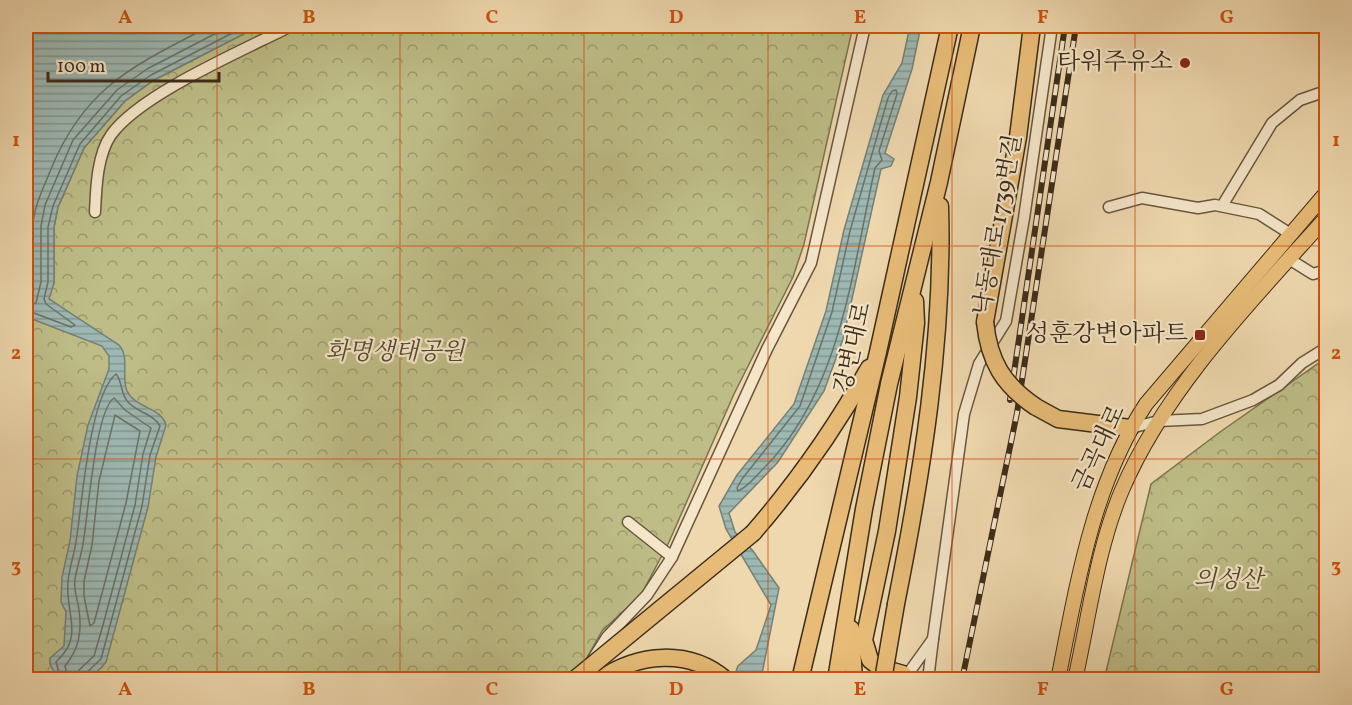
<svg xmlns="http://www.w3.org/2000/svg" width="1352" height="705" font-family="Vollkorn,'Noto Serif KR',serif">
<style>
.forest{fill:url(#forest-crowns);stroke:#7c7450;stroke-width:1.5}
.water{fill:url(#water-rules);stroke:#768075;stroke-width:1.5}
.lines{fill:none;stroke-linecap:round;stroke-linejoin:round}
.shore{stroke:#6c7266;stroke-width:1.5}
.minor-casing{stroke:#68573e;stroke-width:13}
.major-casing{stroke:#3b2c19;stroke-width:16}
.highway-casing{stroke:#3b2c19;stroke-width:19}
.minor{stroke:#f5e6ca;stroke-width:10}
.major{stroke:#e8bc77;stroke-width:14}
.highway{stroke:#e8bc77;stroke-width:16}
.rail-casing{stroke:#3b2c19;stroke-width:6}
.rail{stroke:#f5e6ca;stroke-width:4;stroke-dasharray:11;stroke-linecap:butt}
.highway-bridge-casing{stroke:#3b2c19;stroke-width:19;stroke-linecap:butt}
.highway-bridge{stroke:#e8bc77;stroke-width:16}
.grid{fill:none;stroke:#ce520e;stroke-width:1.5;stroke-opacity:0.55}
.poi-dot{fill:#8f2418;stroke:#f5e6ca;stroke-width:2}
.labels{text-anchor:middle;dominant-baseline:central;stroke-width:4.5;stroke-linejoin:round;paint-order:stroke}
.poi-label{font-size:24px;fill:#3b2c19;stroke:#f5e6ca;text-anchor:end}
.street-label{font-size:24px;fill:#3b2c19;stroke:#f5e6ca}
.park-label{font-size:24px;font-style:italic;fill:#55492f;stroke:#f5e6ca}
.neatline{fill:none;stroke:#ce520e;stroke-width:2}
.grid-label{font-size:20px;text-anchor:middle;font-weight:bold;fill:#ce520e}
</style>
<defs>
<pattern id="forest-crowns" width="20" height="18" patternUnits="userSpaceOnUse" patternTransform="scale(1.5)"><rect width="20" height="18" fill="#bebd87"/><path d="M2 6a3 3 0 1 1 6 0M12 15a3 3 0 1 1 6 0" fill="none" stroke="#9c9a6e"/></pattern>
<pattern id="water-rules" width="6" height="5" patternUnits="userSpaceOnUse" patternTransform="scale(1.5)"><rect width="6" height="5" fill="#9db8b3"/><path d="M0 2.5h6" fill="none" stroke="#819691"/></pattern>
</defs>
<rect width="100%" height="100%" fill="#efd8ae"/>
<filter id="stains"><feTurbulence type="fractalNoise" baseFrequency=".00333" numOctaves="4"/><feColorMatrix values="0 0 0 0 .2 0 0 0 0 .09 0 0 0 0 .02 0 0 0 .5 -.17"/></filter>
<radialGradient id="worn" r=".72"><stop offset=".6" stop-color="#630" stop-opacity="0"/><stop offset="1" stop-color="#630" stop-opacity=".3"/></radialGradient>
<g class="forest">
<path d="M259,26H853L804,244L793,277L734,394L669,542L641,595L602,631L575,679L26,680V330L54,283V227L58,207L84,148L125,101L154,80Z"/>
<path d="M1326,358V679L1104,680L1151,484L1220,432Z"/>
</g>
<g class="water">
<path d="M26,26H259L154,80L125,101L84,148L58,207L54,227V283L49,299L119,345C130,357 121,377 127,391C135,408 161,407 166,425L156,457L148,507L106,662C93,680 80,680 58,679L50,664V658L64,646L66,612L61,602L62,577L70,541L77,476L88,425L109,369V356L102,346L32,319L26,330Z"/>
<path d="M910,26H921L912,69L885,153L894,159L891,166L881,169L843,339L824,391L778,462L729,513L735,532L753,551L779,588L761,679H733L738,666L756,650L771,605L726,529L719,506L737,475L794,404L826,311L844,230L883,95L902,63Z"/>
</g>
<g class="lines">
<g class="shore">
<path d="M896,90L897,94L879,151L882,160L875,168C852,271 841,392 762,470C755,477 747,488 738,491L737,488L742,479L800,406L832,312L850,231L888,98L892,91Z"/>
<path d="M26,297C38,274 28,242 34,216C37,199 45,185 51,169C85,86 135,65 210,26"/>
<path d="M26,307L36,303L41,282V226L45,205L73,140L117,90L147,69L230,26"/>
<path d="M26,318L34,313L71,327L75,325L46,304L44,299L48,282V227L53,206L80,144L121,96L151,75L246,26"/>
<path d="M115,415L140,431L126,503L94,623L90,626L84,596V581L92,545L99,481Z"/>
<path d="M61,680L56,662C85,636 65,614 68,582C69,569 74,555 76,542C82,506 89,396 116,374C123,382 120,395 129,403C139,413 153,414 160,426L150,455L142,506L101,659L86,673L84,680"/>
<path d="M69,680L65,666C79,649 82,632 79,610C78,599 73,592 75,579C77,567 81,556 83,544C88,517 95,411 114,398L125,410L151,428L143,454L135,505L103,625L94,656L79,670L77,680"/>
</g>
<g class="minor-casing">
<g id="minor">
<path d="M1222,206L1272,123L1300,100L1326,91"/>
<path d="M1109,207L1142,198L1198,208L1215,205L1259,214L1289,233"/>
<path d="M95,212C96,189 97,155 111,135C140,94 244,50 291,26"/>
<path d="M1289,259L1313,274L1326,270"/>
<path d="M1130,428L1159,421L1202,419L1253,400L1279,385L1302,363L1326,348"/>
<path d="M628,522L672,557"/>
<path d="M933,639L964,414L979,364L1006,321L1024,218L1052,26"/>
<path d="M593,659L607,637L647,595L672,557L767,349L811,263L865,26"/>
<path d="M910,671L933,639L928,680"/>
</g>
</g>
<g class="major-casing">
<g id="major">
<path d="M1058,680C1077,585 1092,486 1146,404L1326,193"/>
<path d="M1075,680C1089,617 1097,549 1122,490C1165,389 1253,299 1326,218"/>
</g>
</g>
<g class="highway-casing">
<g id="highway">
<path d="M985,322L1018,137L1032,26"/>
<path d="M1036,407L1058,419L1130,428"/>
<path d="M753,533C799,480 834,430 869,368"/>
<path d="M896,604C922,473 944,340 940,206"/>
<path d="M851,629L854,680"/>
<path d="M903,674L879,667L870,660L864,640L887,531L908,397L916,323L915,301"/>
<path d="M599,680C638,653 689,648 726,680"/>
<path d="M800,680L878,352L950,26"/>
<path d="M836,680L864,509L889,384L939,182L972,26"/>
</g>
</g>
<use href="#minor" class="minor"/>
<use href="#major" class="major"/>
<use href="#highway" class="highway"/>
<g class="rail-casing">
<g id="rail">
<path d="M1010,400L1065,26"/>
<path d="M962,680L1017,413L1076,26"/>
</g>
</g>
<use href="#rail" class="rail"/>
<g class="highway-bridge-casing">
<g id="highway-bridge">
<path d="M985,322C989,361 1003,385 1036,407"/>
<path d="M574,680L753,533"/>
<path d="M883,680L896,604"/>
</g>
</g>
<use href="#highway-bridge" class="highway-bridge"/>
</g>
<path class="grid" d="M217,26V680M400,26V680M584,26V680M768,26V680M952,26V680M1135,26V680M26,246H1326M26,459H1326"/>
<g class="poi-dot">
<circle cx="1185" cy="63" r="6"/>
<rect x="1194" y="329" width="12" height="12" rx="3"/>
</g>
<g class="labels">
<g class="poi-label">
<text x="1173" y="63">타워주유소</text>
<text x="1188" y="335">성훈강변아파트</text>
</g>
<g class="street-label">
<text transform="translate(999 225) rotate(-80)">낙동대로1739번길</text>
<text transform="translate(854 348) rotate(-77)">강변대로</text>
<text transform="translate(1100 449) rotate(-65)">금곡대로</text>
</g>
<g class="park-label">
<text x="395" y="353">화명생태공원</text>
<text x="1228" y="581">의성산</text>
</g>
</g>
<rect width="1352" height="705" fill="none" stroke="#efd8ae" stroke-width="66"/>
<path d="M48 72v9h171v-9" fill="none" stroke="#3b2c19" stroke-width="3"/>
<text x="57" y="72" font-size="18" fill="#3b2c19" stroke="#f5e6ca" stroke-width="4.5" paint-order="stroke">100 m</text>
<rect x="33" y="33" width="1286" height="639" class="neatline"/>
<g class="grid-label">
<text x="125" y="23">A</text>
<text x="309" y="23">B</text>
<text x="492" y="23">C</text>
<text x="676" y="23">D</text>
<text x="860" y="23">E</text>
<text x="1043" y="23">F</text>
<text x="1227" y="23">G</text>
<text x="16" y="146">1</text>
<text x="1336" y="146">1</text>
<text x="16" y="359">2</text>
<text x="1336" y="359">2</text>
<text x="16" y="572">3</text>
<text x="1336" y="572">3</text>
<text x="125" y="695">A</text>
<text x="309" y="695">B</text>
<text x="492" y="695">C</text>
<text x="676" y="695">D</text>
<text x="860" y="695">E</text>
<text x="1043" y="695">F</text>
<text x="1227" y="695">G</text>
</g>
<rect width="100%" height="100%" filter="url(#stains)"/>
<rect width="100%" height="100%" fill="url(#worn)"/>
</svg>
